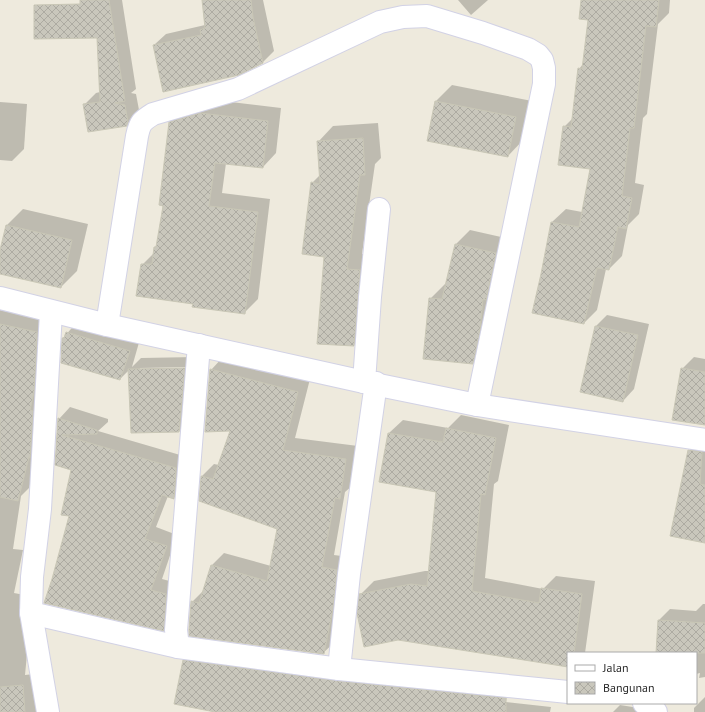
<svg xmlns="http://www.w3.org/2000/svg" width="705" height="712" font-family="'PT Sans',sans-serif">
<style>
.shadow{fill:#0003;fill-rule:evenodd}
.building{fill:url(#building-cross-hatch);stroke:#c9c7b6}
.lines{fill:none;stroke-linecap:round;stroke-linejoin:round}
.street-casing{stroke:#d2d2e5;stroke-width:24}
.street{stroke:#fff;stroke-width:22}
</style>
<defs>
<pattern id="building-cross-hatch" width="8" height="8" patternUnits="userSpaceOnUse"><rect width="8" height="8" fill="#c9c7bc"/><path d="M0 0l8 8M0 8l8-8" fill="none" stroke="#adaba2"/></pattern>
</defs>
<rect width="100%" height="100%" fill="#eeeadd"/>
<g class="shadow">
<path d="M84,0H122L136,89L131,93L136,94L139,110L138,114L126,125L85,104L96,93L100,92L96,3Z"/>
<path d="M203,0H263L274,51L262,63L154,45L166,34L205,25Z"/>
<path d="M458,0H488L471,15Z"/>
<path d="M582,0H670L669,13L658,24L647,114L643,118L635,183L644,185L639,214L628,225L622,256L609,269H606L597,310L584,323L542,274L552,222L566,209L582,212L591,168L564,127L573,118L579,69L583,64L589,19Z"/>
<path d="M452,85L532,101L524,139L508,156L436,101Z"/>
<path d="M214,100L281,108L276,153L263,167L226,163L222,193L270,199L258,299L244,313L194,303L142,265L155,252V247L157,245L165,205L170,123L183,109Z"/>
<path d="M0,102L27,104L24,149L12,161L0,160Z"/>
<path d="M378,123L381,158L375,164L362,254H375L369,330L354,345L325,256L312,183L320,175L318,142L333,126Z"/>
<path d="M23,209L88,224L77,271L61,287L0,273V254L7,225Z"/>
<path d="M470,230L510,239L487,348L472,363L430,299L445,284H446L455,245Z"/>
<path d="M0,310L49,321L40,447L29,488L21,496L13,549L23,550L14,593L30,596L29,633L25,675L34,674L54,712H0Z"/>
<path d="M607,315L649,324L634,389L623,401L596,326Z"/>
<path d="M78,321L140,339L132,367L141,358L196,357L190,420L179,431L129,370L120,379L63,338ZM190,367V369L140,370V368Z"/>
<path d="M223,357L310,379L295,438L358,446L353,485L345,492L334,555L349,557L336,641L323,653L192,602L205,589L212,565L224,553L271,566L278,528L200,501L202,476L214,464L219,465L232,430L211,370Z"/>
<path d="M694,357L705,359V424L682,369Z"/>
<path d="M70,407L108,419V422L98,431L187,457L185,486L174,498L168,496L156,527L177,535L162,579L177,583L175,618L163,630L53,579L70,516L72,470L56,465L59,419Z"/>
<path d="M461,415L509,425L498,481L494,484L485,578L543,589L556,576L595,581L585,653H568V666L360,595L374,581L425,571H429L437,491L380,481L389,433L403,420L448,428Z"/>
<path d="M699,440L705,441V540L689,451Z"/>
<path d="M703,604H705V677L699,678L700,673L696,674V653H657L659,620L670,609L696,611Z"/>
<path d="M196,649L508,686L506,702L551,707L550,712H219L184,661Z"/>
<path d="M705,697V712H694V708Z"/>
<path d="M620,705L664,712H613Z"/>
</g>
<g class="building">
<path d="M80,0H109L125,101L115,103L125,105L128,122L127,126L88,132L83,104L100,102L97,38L34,39V5L80,4Z"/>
<path d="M202,0H251L253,17L263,63L239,75L163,92L153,45L201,35L200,30L205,28Z"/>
<path d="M581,0H659L656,27L646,26L634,128H630L622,196L632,198L626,229L618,227L609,270L597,268L584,324L532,313L541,274L551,222L579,227L590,169L558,165L563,126L571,127L578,68L582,69L588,20L579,19Z"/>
<path d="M435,101L516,117L508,157L427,141Z"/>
<path d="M200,113L268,121L263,168L215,163L209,206L258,212L245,314L192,307L193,304L136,296L141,264H152L154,247H156L163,206L159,205L169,122Z"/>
<path d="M363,138L365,175H360L347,269L360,270L354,346L317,344L324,257L302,254L311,182L320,184L317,141Z"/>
<path d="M6,225L72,240L61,288L0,274V250Z"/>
<path d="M455,244L496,253L486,300L483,299L480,330L473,364L423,359L429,298L442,299Z"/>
<path d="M0,324L37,332L34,392L30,410L33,411L30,458L29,457L18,501L0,497Z"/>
<path d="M595,326L638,335L623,402L580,392Z"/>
<path d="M66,332L130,351L120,380L61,363L62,338H64Z"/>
<path d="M185,368L179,432L131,433L128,369Z"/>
<path d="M681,368L705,372V425L672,420Z"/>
<path d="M210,369L298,392L283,450L346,459L340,499L335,498L322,567L337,570L333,608L324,654L189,636V630L191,601L199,603L211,565L267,581L277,529L199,501L201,476L213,479L230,431L205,432Z"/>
<path d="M58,418L97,430V434L62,435L176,468L174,499L162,495L145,539L167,546L151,590L166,594L164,631L44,603L52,579L69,516L61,515L71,470L55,465Z"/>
<path d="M446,428L496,438L485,495L481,494L472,591L539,603L541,588L582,594L574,653H568V667L398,640L364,647L357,613L359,594L411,584L427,586L436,492L379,482L388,433L443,442Z"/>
<path d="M688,450L702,452L700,484L705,485V543L670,536Z"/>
<path d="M658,620L705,623V653H656Z"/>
<path d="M183,660L338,681L506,698V712H215L174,704Z"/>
<path d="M23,685L25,712H0V687Z"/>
</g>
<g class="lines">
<g class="street-casing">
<g id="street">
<path d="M0,298L107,325L364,382L477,405L705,440"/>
<path d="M107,325L137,136C140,122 142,121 153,114L238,89L380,22L403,17L427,16L483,33L528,49L538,55L542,60L544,68V84L477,405"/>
<path d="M199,345L176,630L178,647L339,669L568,692"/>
<path d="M364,382L370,297L379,209"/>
<path d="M31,613L178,647"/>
<path d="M339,669L349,574L376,383"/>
<path d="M644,703L651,706L656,712"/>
<path d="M48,712L31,613L32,577L40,509L51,312"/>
</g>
</g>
<use href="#street" class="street"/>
</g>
<rect x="567" y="652" width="130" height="52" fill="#ffffff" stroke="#aaaaaa"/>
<rect x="575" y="665" width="20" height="6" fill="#ffffff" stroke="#aaaaaa"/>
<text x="603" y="672" font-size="12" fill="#2b2b2b">Jalan</text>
<rect x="575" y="682" width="20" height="12" fill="url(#building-cross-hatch)" stroke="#aaaaaa"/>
<text x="603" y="692" font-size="12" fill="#2b2b2b">Bangunan</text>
</svg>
